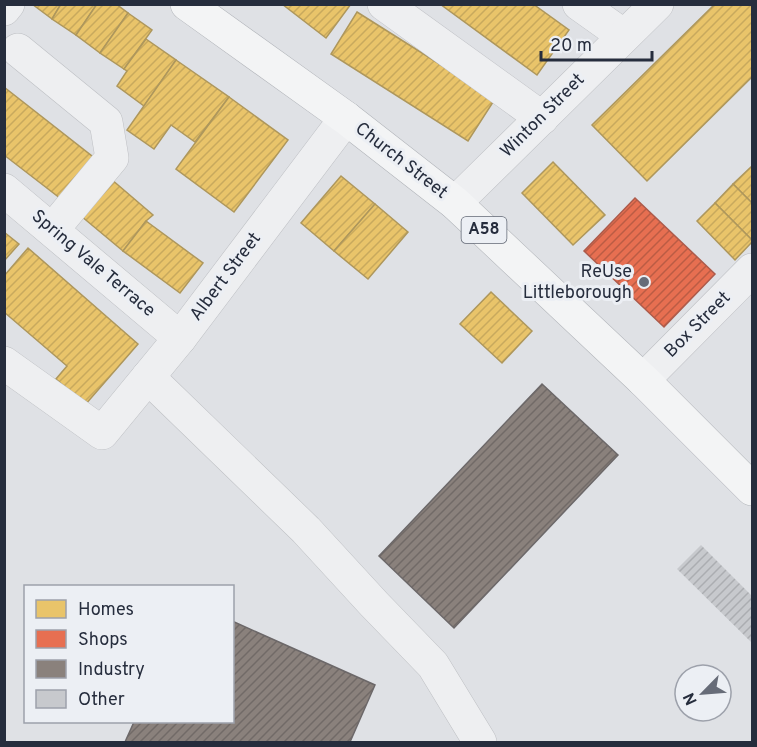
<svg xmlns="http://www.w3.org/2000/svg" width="757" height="747" font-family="Overpass,sans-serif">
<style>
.homes{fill:url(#homes-hatch);stroke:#ae975c;stroke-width:1.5}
.shops{fill:url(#shops-hatch);stroke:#ad5b4b;stroke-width:1.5}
.industry{fill:url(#industry-hatch);stroke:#6c6869;stroke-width:1.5}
.building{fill:url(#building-hatch)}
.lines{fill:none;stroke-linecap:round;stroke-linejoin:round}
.minor-casing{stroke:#bdbfc3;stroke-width:34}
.highway-casing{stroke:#b1b4b9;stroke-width:34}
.minor{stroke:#eeeff1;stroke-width:33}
.highway{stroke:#f3f4f5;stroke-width:33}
.poi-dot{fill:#676c78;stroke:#eceff4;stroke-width:2}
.labels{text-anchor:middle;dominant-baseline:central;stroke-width:6;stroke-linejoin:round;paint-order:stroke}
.shield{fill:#eceff4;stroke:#616774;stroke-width:1.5}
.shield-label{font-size:16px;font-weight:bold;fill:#262d3d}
.street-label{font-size:18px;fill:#262d3d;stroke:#eceff4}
.poi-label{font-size:18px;fill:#262d3d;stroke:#eceff4;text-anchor:end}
</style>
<defs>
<pattern id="homes-hatch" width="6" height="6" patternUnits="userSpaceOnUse" patternTransform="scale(1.5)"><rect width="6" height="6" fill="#e9c46a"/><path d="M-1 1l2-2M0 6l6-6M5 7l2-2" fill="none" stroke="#c8a95d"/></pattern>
<pattern id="shops-hatch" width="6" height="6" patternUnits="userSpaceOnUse" patternTransform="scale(1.5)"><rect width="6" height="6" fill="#e76f51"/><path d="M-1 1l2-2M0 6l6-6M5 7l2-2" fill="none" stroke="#bb5c44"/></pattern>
<pattern id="industry-hatch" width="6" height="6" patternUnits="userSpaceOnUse" patternTransform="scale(1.5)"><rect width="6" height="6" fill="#8a817c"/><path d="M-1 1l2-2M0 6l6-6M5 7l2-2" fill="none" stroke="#716a67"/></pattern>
<pattern id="building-hatch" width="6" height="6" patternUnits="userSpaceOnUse" patternTransform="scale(1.5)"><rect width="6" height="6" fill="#c7c9cd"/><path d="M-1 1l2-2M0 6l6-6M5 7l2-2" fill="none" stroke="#abadb1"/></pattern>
</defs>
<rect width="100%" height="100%" fill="#dfe1e5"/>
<g class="homes">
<path d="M32,4H61L52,19Z"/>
<path d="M61,4H97L76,35L52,19Z"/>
<path d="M97,4H116L128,13L100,53L76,35Z"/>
<path d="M282,4H351L326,38Z"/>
<path d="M440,4H533L569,30L537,75Z"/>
<path d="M715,4H752V77L647,181L592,125Z"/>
<path d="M357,12L495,99L468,141L331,54Z"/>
<path d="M128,13L152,30L124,69L100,53Z"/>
<path d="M146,39L176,60L144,106L117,86L127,71L124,69Z"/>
<path d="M176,60L229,97L195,142L171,125L154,149L127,130Z"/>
<path d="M4,87L97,160L65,202L4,155Z"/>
<path d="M229,97L288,140L234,212L176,169Z"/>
<path d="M553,162L605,215L573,245L522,193Z"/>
<path d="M752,166V203L733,184Z"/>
<path d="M341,176L375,204L334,251L301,223Z"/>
<path d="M111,179L153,215L146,221L123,251L81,216Z"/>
<path d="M733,184L752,203V240L715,203Z"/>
<path d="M715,203L752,240V242L735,260L697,221Z"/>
<path d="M375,204L408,232L368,279L334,251Z"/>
<path d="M146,221L203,263L180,293L123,251Z"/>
<path d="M4,232L19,244L4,261Z"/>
<path d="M28,248L138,344L85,405L56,379L67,366L4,312V276Z"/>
<path d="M491,292L532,331L502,363L460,324Z"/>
</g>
<path class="shops" d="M635,198L715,274L664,327L584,251Z"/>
<g class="industry">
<path d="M542,384L618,455L454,628L379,556Z"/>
<path d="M232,621L375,685L350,742H125L134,722H232Z"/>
</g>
<path class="building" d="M701,545L752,596V643L677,569Z"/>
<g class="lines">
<g class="minor-casing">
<g id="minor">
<path d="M384,4L542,118"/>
<path d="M579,4L624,36"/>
<path d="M4,9L8,4"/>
<path d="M18,50L106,122L112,158L53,229"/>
<path d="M4,190L180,338"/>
<path d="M455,203L657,4"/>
<path d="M4,363L102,433L180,338L346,118"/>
<path d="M148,377L306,530L374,604L433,665L480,742"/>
<path d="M643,380L752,270"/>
</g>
</g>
<g class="highway-casing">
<path id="highway" d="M187,4L346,118L455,203L643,380L752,489"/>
</g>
<use href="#minor" class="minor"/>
<use href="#highway" class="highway"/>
</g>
<circle class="poi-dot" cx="644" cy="282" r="6"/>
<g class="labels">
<rect class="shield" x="461.5" y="217" width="45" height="26" rx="4.5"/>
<g class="shield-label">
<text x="484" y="230">A58</text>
</g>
<g class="street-label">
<text transform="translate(543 116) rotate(-45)">Winton Street</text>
<text transform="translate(401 161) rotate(38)">Church Street</text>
<text transform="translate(93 264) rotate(40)">Spring Vale Terrace</text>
<text transform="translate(226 277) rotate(-53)">Albert Street</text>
<text transform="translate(698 325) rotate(-45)">Box Street</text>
</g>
<g class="poi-label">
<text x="632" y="272">ReUse<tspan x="632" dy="21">Littleborough</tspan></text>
</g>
</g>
<rect width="757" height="747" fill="none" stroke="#262d3d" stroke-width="12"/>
<rect x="24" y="585" width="210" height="138" fill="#eceff4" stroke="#9da1ab" stroke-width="1.5"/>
<rect x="36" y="600" width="30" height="18" fill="#e9c46a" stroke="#9da1ab" stroke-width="1.5"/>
<text x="78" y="615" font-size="18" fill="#262d3d">Homes</text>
<rect x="36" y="630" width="30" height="18" fill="#e76f51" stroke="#9da1ab" stroke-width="1.5"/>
<text x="78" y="645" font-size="18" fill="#262d3d">Shops</text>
<rect x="36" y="660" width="30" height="18" fill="#8a817c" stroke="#9da1ab" stroke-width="1.5"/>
<text x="78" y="675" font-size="18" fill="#262d3d">Industry</text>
<rect x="36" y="690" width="30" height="18" fill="#c7c9cd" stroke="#9da1ab" stroke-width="1.5"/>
<text x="78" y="705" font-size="18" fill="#262d3d">Other</text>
<g transform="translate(703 693) rotate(245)"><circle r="28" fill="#eceff4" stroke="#9da1ab" stroke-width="1.5"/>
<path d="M0-4.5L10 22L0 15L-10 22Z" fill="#676c78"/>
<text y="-9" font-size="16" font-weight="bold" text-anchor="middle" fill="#262d3d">N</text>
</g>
<path d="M541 51v9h111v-9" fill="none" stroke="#262d3d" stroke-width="3"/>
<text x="550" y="51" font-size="18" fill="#262d3d" stroke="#eceff4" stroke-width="4.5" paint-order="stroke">20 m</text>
</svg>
